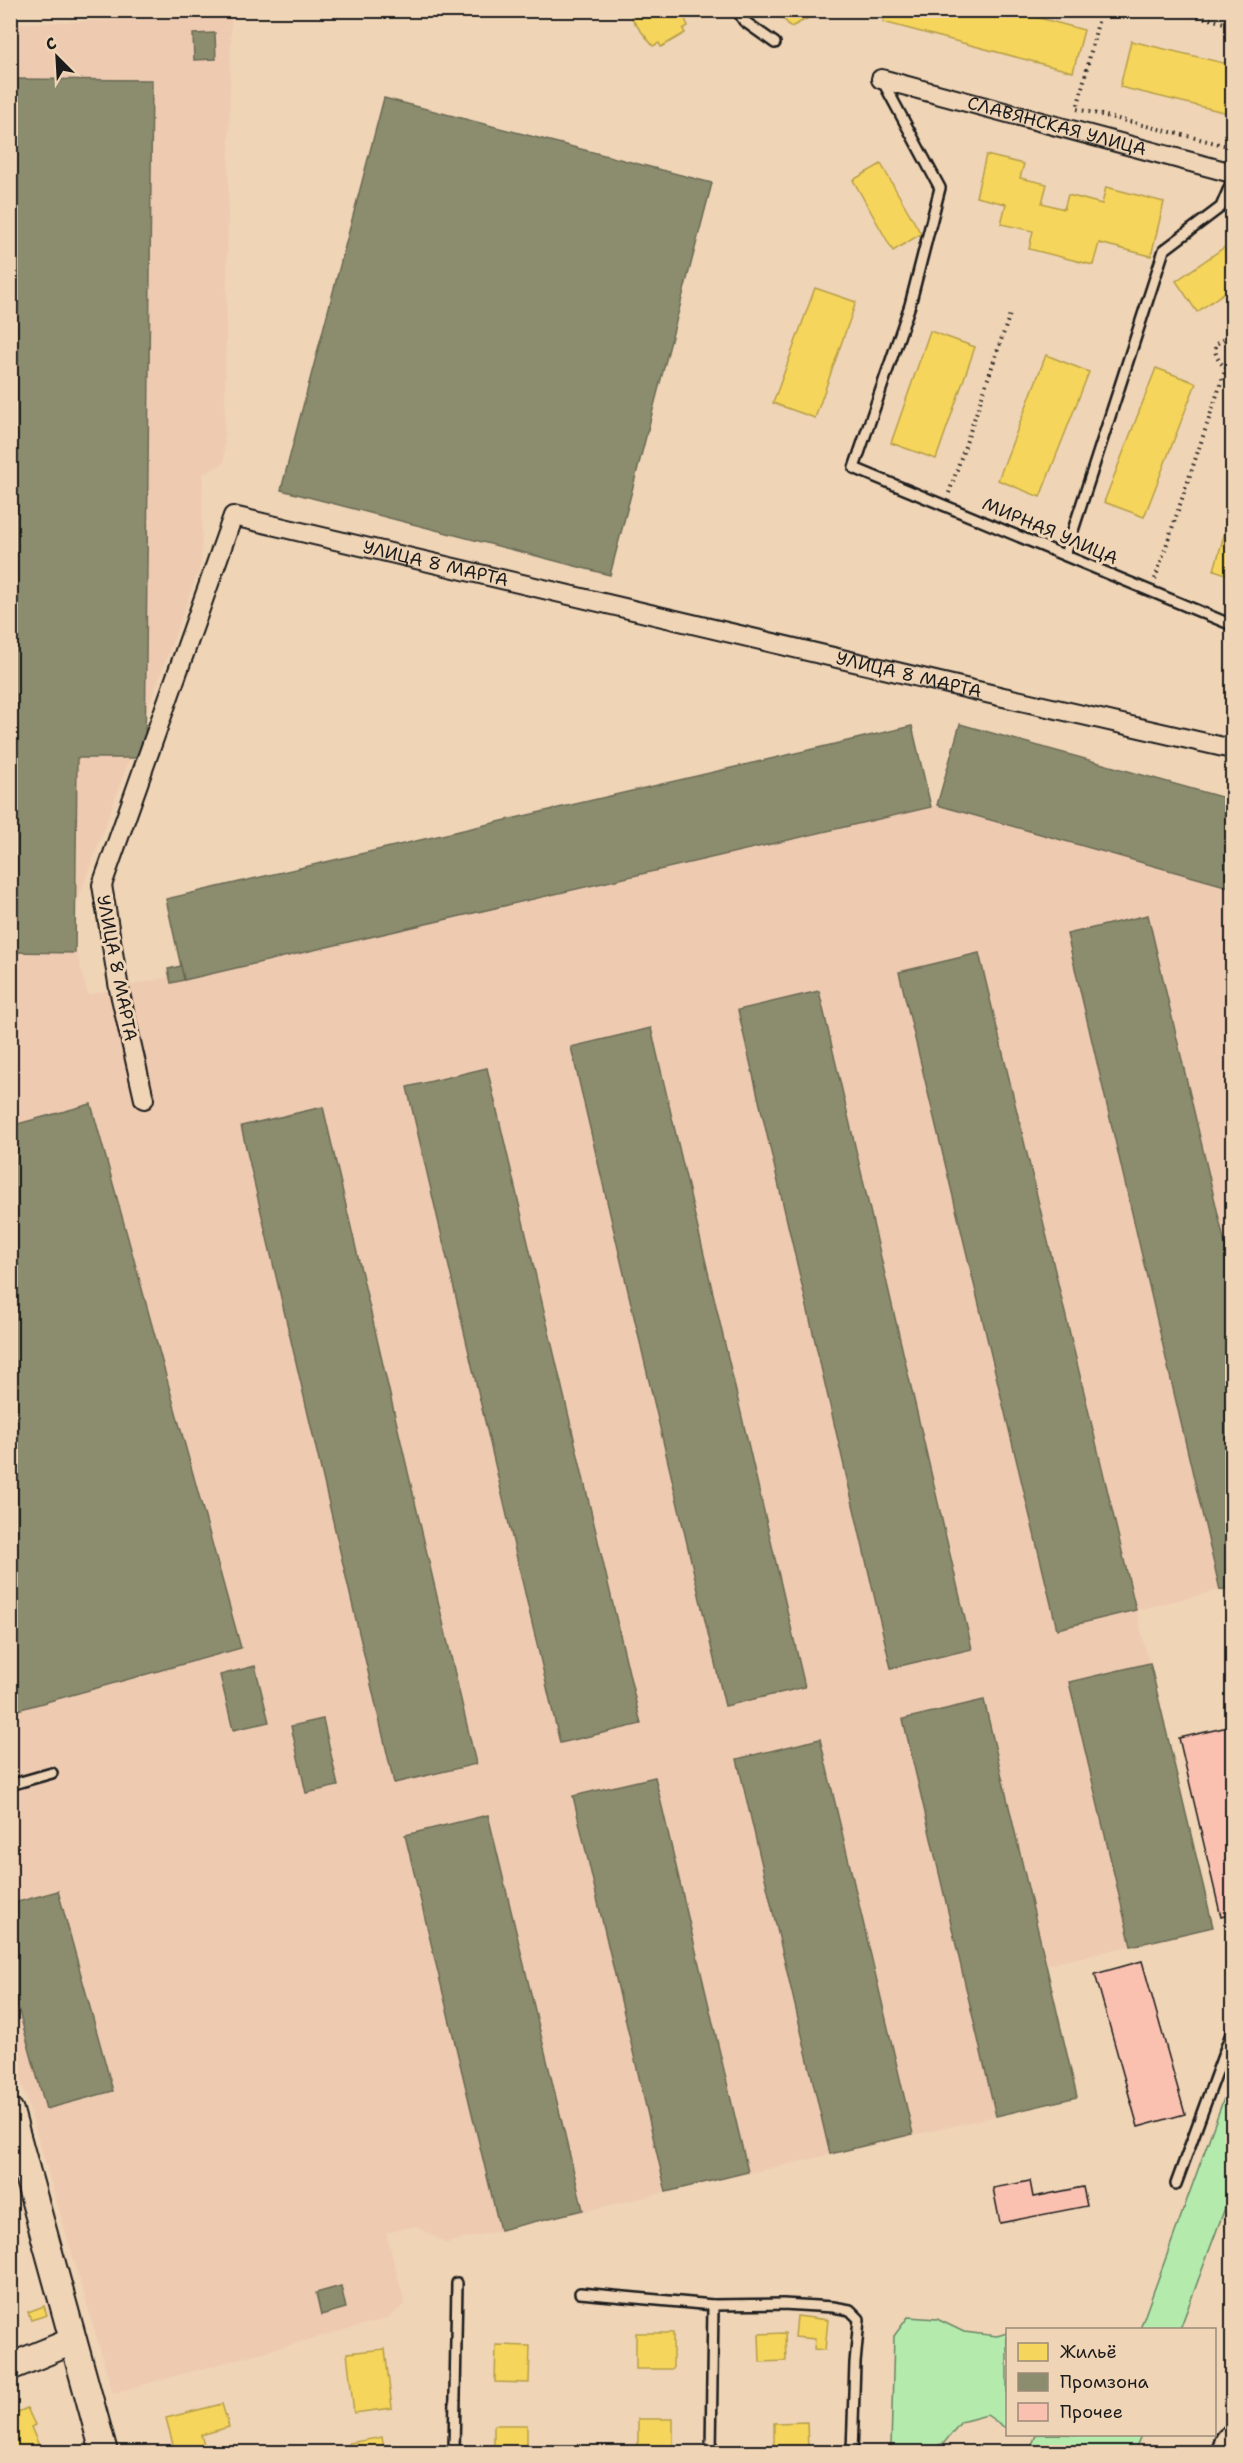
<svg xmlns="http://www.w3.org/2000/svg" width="1243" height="2463" font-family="'Shantell Sans',sans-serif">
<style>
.built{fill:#eecab1}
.green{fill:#b4ebad;stroke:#688464;stroke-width:1.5}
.homes{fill:#f6d55c;stroke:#b59e49;stroke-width:1.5}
.industry{fill:#8c8c6e;stroke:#6a6a55;stroke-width:1.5}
.building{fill:#fac1b1;stroke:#1c1c1c;stroke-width:1.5}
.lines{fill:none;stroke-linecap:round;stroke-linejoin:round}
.lane-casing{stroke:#1c1c1c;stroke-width:14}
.street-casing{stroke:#1c1c1c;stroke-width:22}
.secondary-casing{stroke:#1c1c1c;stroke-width:30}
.highway-casing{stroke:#1c1c1c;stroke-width:38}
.path{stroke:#1c1c1c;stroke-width:4;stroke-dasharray:1.5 4.5;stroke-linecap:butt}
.lane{stroke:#efd4b6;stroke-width:9}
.street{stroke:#efd4b6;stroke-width:18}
.secondary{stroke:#efd4b6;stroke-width:26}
.highway{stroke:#efd4b6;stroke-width:33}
.labels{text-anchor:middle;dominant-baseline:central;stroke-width:6;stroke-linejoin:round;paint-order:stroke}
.street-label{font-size:18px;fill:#1c1c1c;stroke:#efd4b6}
</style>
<rect width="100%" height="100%" fill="#efd4b6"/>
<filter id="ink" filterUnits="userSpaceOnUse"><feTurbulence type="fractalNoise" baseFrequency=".0167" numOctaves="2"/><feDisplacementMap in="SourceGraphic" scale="12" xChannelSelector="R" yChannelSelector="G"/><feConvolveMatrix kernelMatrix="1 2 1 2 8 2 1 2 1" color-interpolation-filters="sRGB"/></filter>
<g filter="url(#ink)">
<path class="built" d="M231,16L224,463L203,474L201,564L69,924L88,995L169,977L168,969L181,966L166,899L912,726L931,807L937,805L960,724L1232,800V876L1229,887L1232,893V1587L1136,1610L1213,1927L1046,1965L996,2116L446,2243L415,2226L386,2233L405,2304L388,2318L113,2393L10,2043V24Z"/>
<g class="green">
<path d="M1232,2076V2189L1180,2329H1140Z"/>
<path d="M908,2317L937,2319L964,2332L997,2336L1007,2333V2429L987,2415L961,2422L944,2443L922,2452H910L891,2447L894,2336Z"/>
<path d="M1036,2435V2434L1141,2435L1134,2452H1029Z"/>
</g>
<g class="homes">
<path d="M629,10H681L688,26L683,29L685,33L661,47L659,43L653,46L634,22Z"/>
<path d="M775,10H820V12L791,27Z"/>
<path d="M886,10H1010L1084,30L1073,72L883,22Z"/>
<path d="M1131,41L1232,65V114L1120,87Z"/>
<path d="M986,155L1024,164L1020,178L1047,184L1042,203L1064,209L1068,195L1102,204L1106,187L1164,202L1151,256L1099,243L1093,265L1029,249L1033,231L1001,224L1006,204L976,197Z"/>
<path d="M881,164L921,234L893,251L853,180Z"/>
<path d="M1232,242V287L1197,312L1176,281Z"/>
<path d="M815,288L856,302L815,418L773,403Z"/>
<path d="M930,331L975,347L936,459L891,443Z"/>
<path d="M1046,355L1089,372L1040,497L998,480Z"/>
<path d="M1156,368L1196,383L1144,517L1104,502Z"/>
<path d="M1232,508V576L1214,570Z"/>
<path d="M44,2306L47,2315L31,2320L28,2312Z"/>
<path d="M797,2316L828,2320L825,2350L814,2349L815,2339L795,2337Z"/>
<rect x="636" y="2333" width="37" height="36"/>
<path d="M785,2333L786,2361L760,2362L759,2334Z"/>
<path d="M496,2345L530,2346L529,2383L495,2382Z"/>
<path d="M385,2349L392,2408L354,2413L347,2353Z"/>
<path d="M222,2404L229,2427L201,2435L206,2452H175L166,2418Z"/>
<path d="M10,2406L14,2414L27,2408L35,2425L31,2427L40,2448L30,2452H10Z"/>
<rect x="638" y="2419" width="35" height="33"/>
<path d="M807,2422L808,2452H774V2423Z"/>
<rect x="494" y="2425" width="33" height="27"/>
<path d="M382,2437L385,2452H351L349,2443Z"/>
</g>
<g class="industry">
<path d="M215,33L216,59L194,60L193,34Z"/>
<path d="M10,79L152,80L145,758H77L75,953L10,952Z"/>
<path d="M384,98L712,183L610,575L281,490Z"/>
<path d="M960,724L1232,800V876L1229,887L937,805Z"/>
<path d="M912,726L931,807L184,980L166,899Z"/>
<path d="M1148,915L1232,1274V1587L1220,1590L1067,934Z"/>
<path d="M979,953L1136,1610L1057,1629L899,972Z"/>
<path d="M181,966L184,980L171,983L168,969Z"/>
<path d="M819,991L972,1649L891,1668L738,1010Z"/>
<path d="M651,1028L805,1687L725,1706L571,1047Z"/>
<path d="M487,1068L641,1724L560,1743L407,1087Z"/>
<path d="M91,1104L241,1648L10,1712V1126Z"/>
<path d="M323,1107L476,1764L394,1783L241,1126Z"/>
<path d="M1150,1663L1213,1927L1131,1946L1069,1682Z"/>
<path d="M255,1666L269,1722L233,1730L220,1675Z"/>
<path d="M984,1700L1077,2097L996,2116L903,1719Z"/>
<path d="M323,1719L338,1786L306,1793L291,1726Z"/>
<path d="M820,1739L913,2134L830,2154L737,1759Z"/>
<path d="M655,1777L748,2172L666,2192L573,1796Z"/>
<path d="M488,1815L583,2210L500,2230L405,1835Z"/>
<path d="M58,1891L113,2091L46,2109L10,1979V1904Z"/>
<path d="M341,2286L346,2308L321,2315L316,2293Z"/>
</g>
<g class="building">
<path d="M1228,1727L1232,1746V1914L1221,1917L1179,1738Z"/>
<path d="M1142,1961L1185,2114L1138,2127L1095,1974Z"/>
<path d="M1030,2181L1033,2197L1083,2187L1087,2206L1000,2223L993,2188Z"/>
</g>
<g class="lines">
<g class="lane-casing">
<g id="lane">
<path d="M737,10L744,21L775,43"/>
<path d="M882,80L940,188L910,305L854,468L1232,625"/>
<path d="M1065,555L1164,250L1221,207L1232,181"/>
<path d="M10,1785L52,1773"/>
<path d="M1176,2184L1232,2031"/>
<path d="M580,2293L713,2305L711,2452"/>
<path d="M713,2305L783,2304L833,2307L850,2310L859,2319L855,2363L852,2452"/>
<path d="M454,2452L457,2283"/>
</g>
</g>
<g class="street-casing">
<g id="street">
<path id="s1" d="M881,79L1232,173"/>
<path id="s2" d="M144,1099L119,989L102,885L233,516L999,696L1232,749"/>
</g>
</g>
<g class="secondary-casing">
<g id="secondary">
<path d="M10,2111L104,2452"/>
<path d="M10,2367L73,2341"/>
</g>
</g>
<g class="highway-casing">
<path id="highway" d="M1229,2452L1232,2443"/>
</g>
<g class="path">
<path d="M1101,10L1077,109L1232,147"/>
<path d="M1175,10L1232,25"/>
<path d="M949,493L1010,314"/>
<path d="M1155,579L1226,368C1218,361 1215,356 1215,345L1232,333"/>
</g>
<use href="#lane" class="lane"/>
<use href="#street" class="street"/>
<use href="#secondary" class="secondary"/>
<use href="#highway" class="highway"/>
</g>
</g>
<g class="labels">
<g class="street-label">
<text stroke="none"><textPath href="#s1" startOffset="182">СЛАВЯНСКАЯ УЛИЦА</textPath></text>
<text transform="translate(1050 531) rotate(23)">МИРНАЯ УЛИЦА</text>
<text stroke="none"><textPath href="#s2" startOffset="818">УЛИЦА 8 МАРТА</textPath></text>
<text stroke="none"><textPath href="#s2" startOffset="1304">УЛИЦА 8 МАРТА</textPath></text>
<text transform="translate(117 968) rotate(79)">УЛИЦА 8 МАРТА</text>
</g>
</g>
<rect width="1243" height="2463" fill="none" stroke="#efd4b6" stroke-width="36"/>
<rect x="18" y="18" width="1207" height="2427" fill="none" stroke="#1c1c1c" stroke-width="2" filter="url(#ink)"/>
<rect x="1006" y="2328" width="210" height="108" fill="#efd4b6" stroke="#9b8a78" stroke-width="1.5"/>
<rect x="1018" y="2343" width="30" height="18" fill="#f6d55c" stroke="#9b8a78" stroke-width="1.5"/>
<text x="1060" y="2358" font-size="18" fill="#1c1c1c">Жильё</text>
<rect x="1018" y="2373" width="30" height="18" fill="#8c8c6e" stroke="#9b8a78" stroke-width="1.5"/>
<text x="1060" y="2388" font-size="18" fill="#1c1c1c">Промзона</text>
<rect x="1018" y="2403" width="30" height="18" fill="#fac1b1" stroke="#9b8a78" stroke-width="1.5"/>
<text x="1060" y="2418" font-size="18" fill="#1c1c1c">Прочее</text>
<g transform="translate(57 57) rotate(336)" stroke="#efd4b6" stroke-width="4.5" paint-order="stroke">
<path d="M0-4.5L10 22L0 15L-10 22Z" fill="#1c1c1c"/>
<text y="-9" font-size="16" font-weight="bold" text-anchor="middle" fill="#1c1c1c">С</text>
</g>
</svg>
